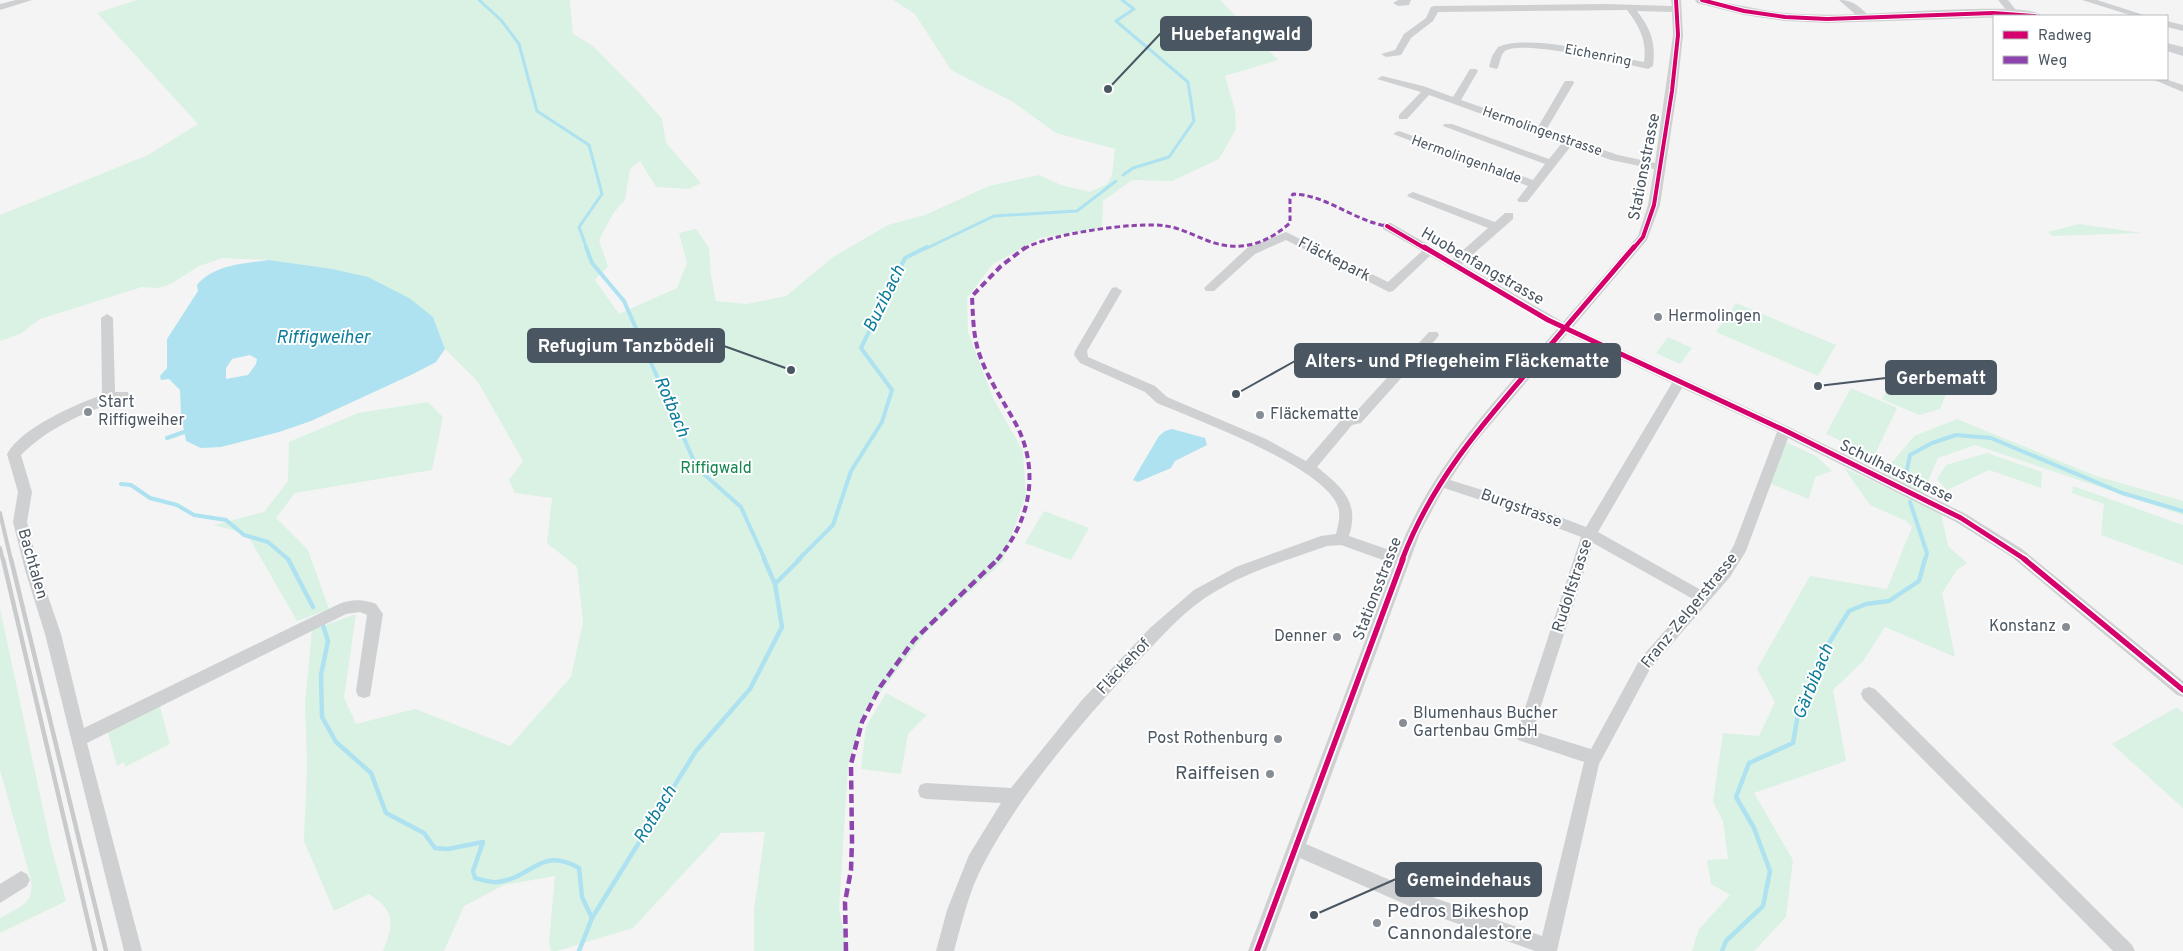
<svg xmlns="http://www.w3.org/2000/svg" width="2183" height="951" font-family="Overpass,sans-serif">
<style>
.green{fill:#d9f2e3}
.water{fill:#aee2f0;fill-rule:evenodd}
.lines{fill:none;stroke-linecap:round;stroke-linejoin:round}
.stream-far2{stroke:#aee2f0;stroke-width:3}
.stream-far1{stroke:#aee2f0;stroke-width:4}
.stream{stroke:#aee2f0;stroke-width:4.5}
.minor{fill:#ced0d2;fill-rule:evenodd}
.secondary{fill:#ced0d4;fill-rule:evenodd}
.rail-far1{stroke:#c9cacc;stroke-width:4}
.rail{stroke:#c9cacc;stroke-width:4.5}
.quiet-far2{stroke:#8e44ad;stroke-width:3;stroke-dasharray:5.5 3;stroke-linecap:butt}
.quiet-far1{stroke:#8e44ad;stroke-width:4;stroke-dasharray:7 4;stroke-linecap:butt}
.quiet{stroke:#8e44ad;stroke-width:4.5;stroke-dasharray:9 4.5;stroke-linecap:butt}
.cycleway-far2-casing{stroke:#fff;stroke-width:6}
.cycleway-far1-casing{stroke:#fff;stroke-width:8}
.cycleway-casing{stroke:#fff;stroke-width:9}
.cycleway-far2{stroke:#d6006c;stroke-width:4}
.cycleway-far1{stroke:#d6006c;stroke-width:5}
.cycleway{stroke:#d6006c;stroke-width:5.5}
.poi-dot{fill:#868d94;stroke:#fff;stroke-width:2}
.labels{text-anchor:middle;dominant-baseline:central;stroke-width:4;stroke-linejoin:round;paint-order:stroke}
.far-street-label{font-size:14px;fill:#4a5661;stroke:#fff}
.street-label{font-size:16px;fill:#4a5661;stroke:#fff}
.poi-label{font-size:16px;fill:#4a5661;stroke:#fff;text-anchor:start}
.park-label{font-size:16px;fill:#17864f;stroke:#fff}
.water-label{font-size:18px;font-style:italic;fill:#0c7c9b;stroke:#fff}
.near-poi-label{font-size:19px;fill:#4a5661;stroke:#fff;text-anchor:end}
.leader{fill:none;stroke:#4a5661;stroke-width:2}
.callout-dot{fill:#4a5661;stroke:#fff;stroke-width:2}
.callout{fill:#4a5661;stroke:#4a5661;stroke-width:2}
.callout-label{font-size:18px;text-anchor:middle;font-weight:bold;fill:#fff}
</style>
<rect width="100%" height="100%" fill="#f4f4f4"/>
<g class="green">
<path d="M137,0H570L573,34L593,46L644,98L662,119L666,143L701,183L689,189L656,187L640,161L630,169L625,200L614,212L599,240L608,266L595,280L619,314L677,288L687,263L679,233L696,229L709,248L711,275L716,301L747,304L786,296L833,257L888,225L925,215L989,186L1039,175L1061,185L1090,192L1107,184L1112,175L1115,149L1056,133L1013,102L951,70L915,14L893,0H1220L1278,60L1225,76L1235,110L1236,129L1219,159L1172,181L1132,180L1103,201L1102,228L1040,238L993,264L967,298L968,332L993,398L1023,451L1026,495L1002,562L928,630L863,715L848,765L839,909L848,951H754V910L765,832L721,833L633,928L557,951H551L549,943L555,876L504,885L464,906L444,951H383C394,924 396,911 369,894L334,911L304,841L307,767L305,702L312,630L356,614L344,698L356,724L415,709L510,746L571,677L583,622L577,567L547,543L552,498L515,493L509,480L523,461L478,382L445,349L433,317L296,264L269,260L223,258L199,266L171,284L158,288L142,287L40,319L20,334L0,341V215L148,155L198,124L97,13Z"/>
<path d="M2079,224L2142,233L2052,236L2048,232Z"/>
<path d="M1736,303L1836,345L1818,376L1716,332Z"/>
<path d="M1668,337L1692,348L1680,364L1656,353Z"/>
<path d="M1898,371L1947,391L1940,409L1919,415L1882,399Z"/>
<path d="M1851,388L1897,408L1874,456L1826,434Z"/>
<path d="M428,402L443,417L432,470L295,493L276,518L308,550L329,609L297,621L247,534L214,525L264,512L288,481L289,442L358,413Z"/>
<path d="M1957,419L2096,476L2183,501V515L1975,445L1938,458L1922,495L1880,477L1914,436Z"/>
<path d="M1786,442L1816,456L1832,471L1815,477L1809,499L1771,484Z"/>
<path d="M1987,453L2042,472L2041,488L1989,470L1947,490L1937,479L1946,465Z"/>
<path d="M1844,468L1941,513L1948,546L1967,563L1957,570L1942,593L1955,657L1885,627L1863,661L1833,690L1846,761L1754,793L1793,860L1786,917L1754,951H1692L1699,929L1730,895L1711,884L1707,860L1728,859L1723,821L1713,802L1723,733L1759,736L1775,702L1757,669L1810,576L1887,589L1912,527L1906,521L1870,505Z"/>
<path d="M2073,486L2183,525V565L2101,535L2104,504L2072,493Z"/>
<path d="M1044,511L1089,528L1071,560L1025,543Z"/>
<path d="M0,609L51,846L66,901L0,933V918C20,906 34,905 31,880L0,770Z"/>
<path d="M886,693L927,715L908,734L901,774L861,769L866,727Z"/>
<path d="M159,703L170,744L125,767L124,762L117,766L107,729Z"/>
<path d="M2177,707L2183,713V808L2112,744Z"/>
</g>
<g class="water">
<path d="M269,260L332,269L368,277L409,298L433,317L445,349L436,362L413,374L311,421L279,432L221,447L201,448L186,441L181,415L180,390L169,379L161,380L160,376L167,368V339L198,291L197,285C215,264 243,264 269,260ZM250,355L257,359L256,364L248,375L226,379V368L232,359Z"/>
<path d="M1172,429L1205,438L1207,445L1175,461L1171,468L1138,482L1133,480L1159,436L1165,431Z"/>
</g>
<g class="lines">
<g class="stream-far2">
<path d="M479,0L501,20L519,44L537,111L589,145L602,194L579,227L587,249"/>
<path d="M1122,0L1134,9L1116,21L1188,82L1194,121L1169,157L1133,168L1123,175"/>
<path d="M925,249L994,216L1077,211L1116,181"/>
</g>
<g class="stream-far1">
<path d="M586,247L592,263L624,301L697,468L741,507L765,560"/>
<path d="M167,438L184,432"/>
<path d="M1905,479L1910,455L1932,443L1956,435L1991,438L2122,493L2183,511"/>
<path d="M121,484L131,485L150,498L177,505L194,515L226,520L244,535L268,542L289,560"/>
<path d="M1910,502L1927,553L1925,560"/>
<path d="M798,560L833,525L851,471L882,422L892,390L861,348L905,258L927,247"/>
</g>
<g class="stream">
<path d="M288,559L313,607"/>
<path d="M775,584L800,559"/>
<path d="M323,625L328,641L321,675L322,717L336,742L371,773L386,813L424,833L435,848L448,849L483,842L473,871L475,878C482,880 491,883 498,882C534,877 540,846 579,868L582,897L592,918"/>
<path d="M579,951L592,918L696,751L750,689L782,627L775,584L764,559"/>
<path d="M1722,951L1726,941L1763,906L1770,871L1754,828L1736,797L1749,763L1793,743L1799,708L1822,654L1849,611L1866,604L1889,601L1919,581L1925,559"/>
</g>
<g class="minor">
<path d="M16,0H32L0,10V4Z"/>
<path d="M1411,0L1409,5L1398,6L1393,3L1398,0Z"/>
<path d="M1671,0H1681L1683,35L1677,91L1660,205L1647,240L1573,327L1789,427L1966,514L2022,549L2183,681V697L2177,695L2012,557L1956,522L1788,438L1746,551L1730,577L1650,669L1599,764L1557,951H1535L1416,909L1300,858L1266,951H1248L1394,564L1341,545L1327,546C1285,561 1242,573 1205,598C1177,617 1154,645 1131,669C1076,729 1021,793 983,865C969,891 962,922 954,951H936L947,910L969,855L1001,803L926,799L920,797L918,791L920,785L926,783L1011,788L1082,700L1150,628L1194,590L1236,567L1321,536L1336,534C1338,525 1341,516 1338,507C1325,467 1197,420 1157,403L1145,392L1080,363L1074,355L1075,351L1112,288L1116,287L1122,291L1087,351L1088,357L1155,386L1167,397L1266,439L1306,461L1343,418L1352,416L1429,332H1437L1439,335L1437,338L1361,423L1352,425L1317,467C1342,487 1360,502 1349,536L1398,553C1431,466 1497,399 1557,329L1430,256L1393,291L1389,292L1286,240L1255,254L1214,291H1206L1204,288L1247,248L1286,232L1388,282L1422,251L1383,229V223H1391L1453,259L1488,228L1409,197L1407,195L1413,192L1495,222L1505,213H1513V219L1462,264L1563,322L1638,236L1648,205L1654,169L1611,160L1571,146L1527,202H1519L1517,200L1528,186L1393,134L1398,131L1402,132L1533,180L1545,164L1443,126L1444,124H1452L1549,159L1562,143L1429,95L1407,119H1399V115L1421,92L1377,79L1382,76L1423,86L1453,97L1470,69H1476L1478,71L1461,100L1538,127L1565,81H1573L1574,83L1546,130L1618,155L1655,163L1673,35L1672,12L1637,11C1651,29 1656,43 1653,66L1648,69C1625,64 1521,39 1505,51C1500,55 1500,64 1497,69L1489,67L1492,56L1498,47C1529,33 1610,55 1644,62C1647,41 1640,27 1627,10L1438,12L1433,21L1411,38L1401,55L1386,57L1381,54L1395,50L1404,34L1426,18L1431,7L1434,6L1606,4L1672,6ZM1567,334L1672,383L1586,527L1521,502L1450,480L1474,444ZM1682,388L1777,432L1734,545L1720,569L1701,590L1598,532ZM1444,488L1511,510L1581,537L1516,735L1518,740L1584,762L1542,936L1418,892L1306,844L1420,533ZM1593,543L1693,599L1640,659L1591,749L1533,731Z"/>
<path d="M1839,0C1854,0 1862,8 1871,19L1863,21Z"/>
<path d="M1998,0H2008L2019,14L2017,16H2011Z"/>
<path d="M2082,0H2097L2147,16H2133Z"/>
<path d="M2167,21L2183,25V31L2167,27Z"/>
<path d="M2152,79H2165L2183,85V92Z"/>
<path d="M107,314L113,318L115,392H128L129,395L128,398C89,410 50,426 21,455L32,492L27,522L39,570L61,634L84,728L339,604C351,599 364,599 376,604L383,614L370,696L364,698L358,696L356,691L367,615L360,612L346,614L87,743L142,951H124L45,634L25,570L13,522L18,492L7,454C21,428 76,404 102,395L101,318Z"/>
<path d="M1869,687L1875,689L2132,945L2135,951H2113L1863,699L1861,694L1863,689Z"/>
<path d="M21,871L27,874L30,880L27,886L0,903V884Z"/>
</g>
<g class="secondary">
<path d="M1695,0C1726,0 1755,10 1785,13C1847,18 1909,10 1971,9C1984,9 2035,7 2042,16L1827,23L1785,21L1744,15L1697,3Z"/>
<path d="M2167,43L2183,47V56L2167,51Z"/>
</g>
<g class="rail-far1">
<path d="M0,513L11,560"/>
<path d="M0,548L3,560"/>
</g>
<g class="rail">
<path d="M3,559L95,951"/>
<path d="M11,559L106,951"/>
</g>
<path class="quiet-far2" d="M1024,249C1047,234 1139,221 1166,226C1180,228 1193,235 1206,240C1238,253 1265,245 1290,223V199L1293,194C1327,195 1354,221 1387,226"/>
<path class="quiet-far1" d="M997,560C1029,523 1040,474 1018,428C1005,403 988,380 979,353C973,335 973,315 972,296L1001,266L1026,247"/>
<path class="quiet" d="M846,951L845,902L851,870L852,841L851,764L862,722L880,687L914,640L998,559"/>
<g class="cycleway-far2-casing">
<g id="cycleway-far2">
<path d="M1702,0L1744,11L1785,17L1827,19L1993,13L2035,16"/>
<path d="M1387,226L1426,249"/>
<path d="M1633,249L1643,237L1654,205L1672,91L1678,35L1676,0"/>
</g>
</g>
<g class="cycleway-far1-casing">
<g id="cycleway-far1">
<path d="M1424,247L1548,320L1784,430L1961,518L2026,560"/>
<path d="M1402,560C1431,484 1478,429 1530,369C1565,328 1599,288 1634,247"/>
</g>
</g>
<g class="cycleway-casing">
<g id="cycleway">
<path d="M2024,559L2183,690"/>
<path d="M1257,951L1403,559"/>
</g>
</g>
<use href="#cycleway-far2" class="cycleway-far2"/>
<use href="#cycleway-far1" class="cycleway-far1"/>
<use href="#cycleway" class="cycleway"/>
</g>
<g class="poi-dot">
<circle cx="1658" cy="317" r="5"/>
<circle cx="88" cy="412" r="5"/>
<circle cx="1260" cy="415" r="5"/>
<circle cx="2066" cy="627" r="5"/>
<circle cx="1337" cy="637" r="5"/>
<circle cx="1403" cy="723" r="5"/>
<circle cx="1278" cy="739" r="5"/>
<circle cx="1270" cy="774" r="5"/>
<circle cx="1377" cy="923" r="5"/>
</g>
<g class="labels">
<g class="far-street-label">
<text transform="translate(1598 56) rotate(11)">Eichenring</text>
<text transform="translate(1542 132) rotate(19)">Hermolingenstrasse</text>
<text transform="translate(1466 160) rotate(20)">Hermolingenhalde</text>
</g>
<g class="street-label">
<text transform="translate(1645 167) rotate(-79)">Stationsstrasse</text>
<text transform="translate(1334 260) rotate(27)">Fläckepark</text>
<text transform="translate(1482 267) rotate(30)">Huobenfangstrasse</text>
<text transform="translate(1896 472) rotate(26)">Schulhausstrasse</text>
<text transform="translate(1521 509) rotate(20)">Burgstrasse</text>
<text transform="translate(32 564) rotate(74)">Bachtalen</text>
<text transform="translate(1573 586) rotate(-72)">Rudolfstrasse</text>
<text transform="translate(1378 589) rotate(-69)">Stationsstrasse</text>
<text transform="translate(1690 611) rotate(-51)">Franz-Zelgerstrasse</text>
<text transform="translate(1124 667) rotate(-47)">Fläckehof</text>
</g>
<g class="poi-label">
<text x="1668" y="317">Hermolingen</text>
<text x="98" y="403">Start<tspan x="98" dy="18">Riffigweiher</tspan></text>
<text x="1270" y="415">Fläckematte</text>
<text x="2056" y="627" text-anchor="end">Konstanz</text>
<text x="1327" y="637" text-anchor="end">Denner</text>
<text x="1413" y="714">Blumenhaus Bucher<tspan x="1413" dy="18">Gartenbau GmbH</tspan></text>
<text x="1268" y="739" text-anchor="end">Post Rothenburg</text>
</g>
<g class="park-label">
<text x="716" y="469">Riffigwald</text>
</g>
<g class="water-label">
<text transform="translate(885 299) rotate(-64)">Buzibach</text>
<text x="323" y="338">Riffigweiher</text>
<text transform="translate(671 407) rotate(67)">Rotbach</text>
<text transform="translate(1814 682) rotate(-68)">Gärbibach</text>
<text transform="translate(656 815) rotate(-58)">Rotbach</text>
</g>
<g class="near-poi-label">
<text x="1260" y="774">Raiffeisen</text>
<text x="1387" y="912" text-anchor="start">Pedros Bikeshop<tspan x="1387" dy="22">Cannondalestore</tspan></text>
</g>
</g>
<path class="leader" d="M1108 89L1161 33M791 370L724 346M1236 394L1295 361M1818 386L1886 378M1314 915L1396 879"/>
<g class="callout-dot">
<circle cx="1108" cy="89" r="5"/>
<circle cx="791" cy="370" r="5"/>
<circle cx="1236" cy="394" r="5"/>
<circle cx="1818" cy="386" r="5"/>
<circle cx="1314" cy="915" r="5"/>
</g>
<g class="callout">
<rect x="1161" y="17" width="150" height="33" rx="5"/>
<rect x="528" y="329" width="196" height="33" rx="5"/>
<rect x="1295" y="344" width="325" height="33" rx="5"/>
<rect x="1886" y="361" width="110" height="33" rx="5"/>
<rect x="1396" y="863" width="145" height="33" rx="5"/>
</g>
<g class="callout-label">
<text x="1236" y="40">Huebefangwald</text>
<text x="626" y="352">Refugium Tanzbödeli</text>
<text x="1457" y="367">Alters- und Pflegeheim Fläckematte</text>
<text x="1941" y="384">Gerbematt</text>
<text x="1469" y="886">Gemeindehaus</text>
</g>
<rect x="1993" y="15" width="175" height="65" fill="#ffffff" stroke="#b7bbc0"/>
<rect x="2003" y="31" width="25" height="8" fill="#d6006c" stroke="#b7bbc0"/>
<text x="2038" y="40" font-size="15" fill="#4a5661">Radweg</text>
<rect x="2003" y="56" width="25" height="8" fill="#8e44ad" stroke="#b7bbc0"/>
<text x="2038" y="65" font-size="15" fill="#4a5661">Weg</text>
</svg>
